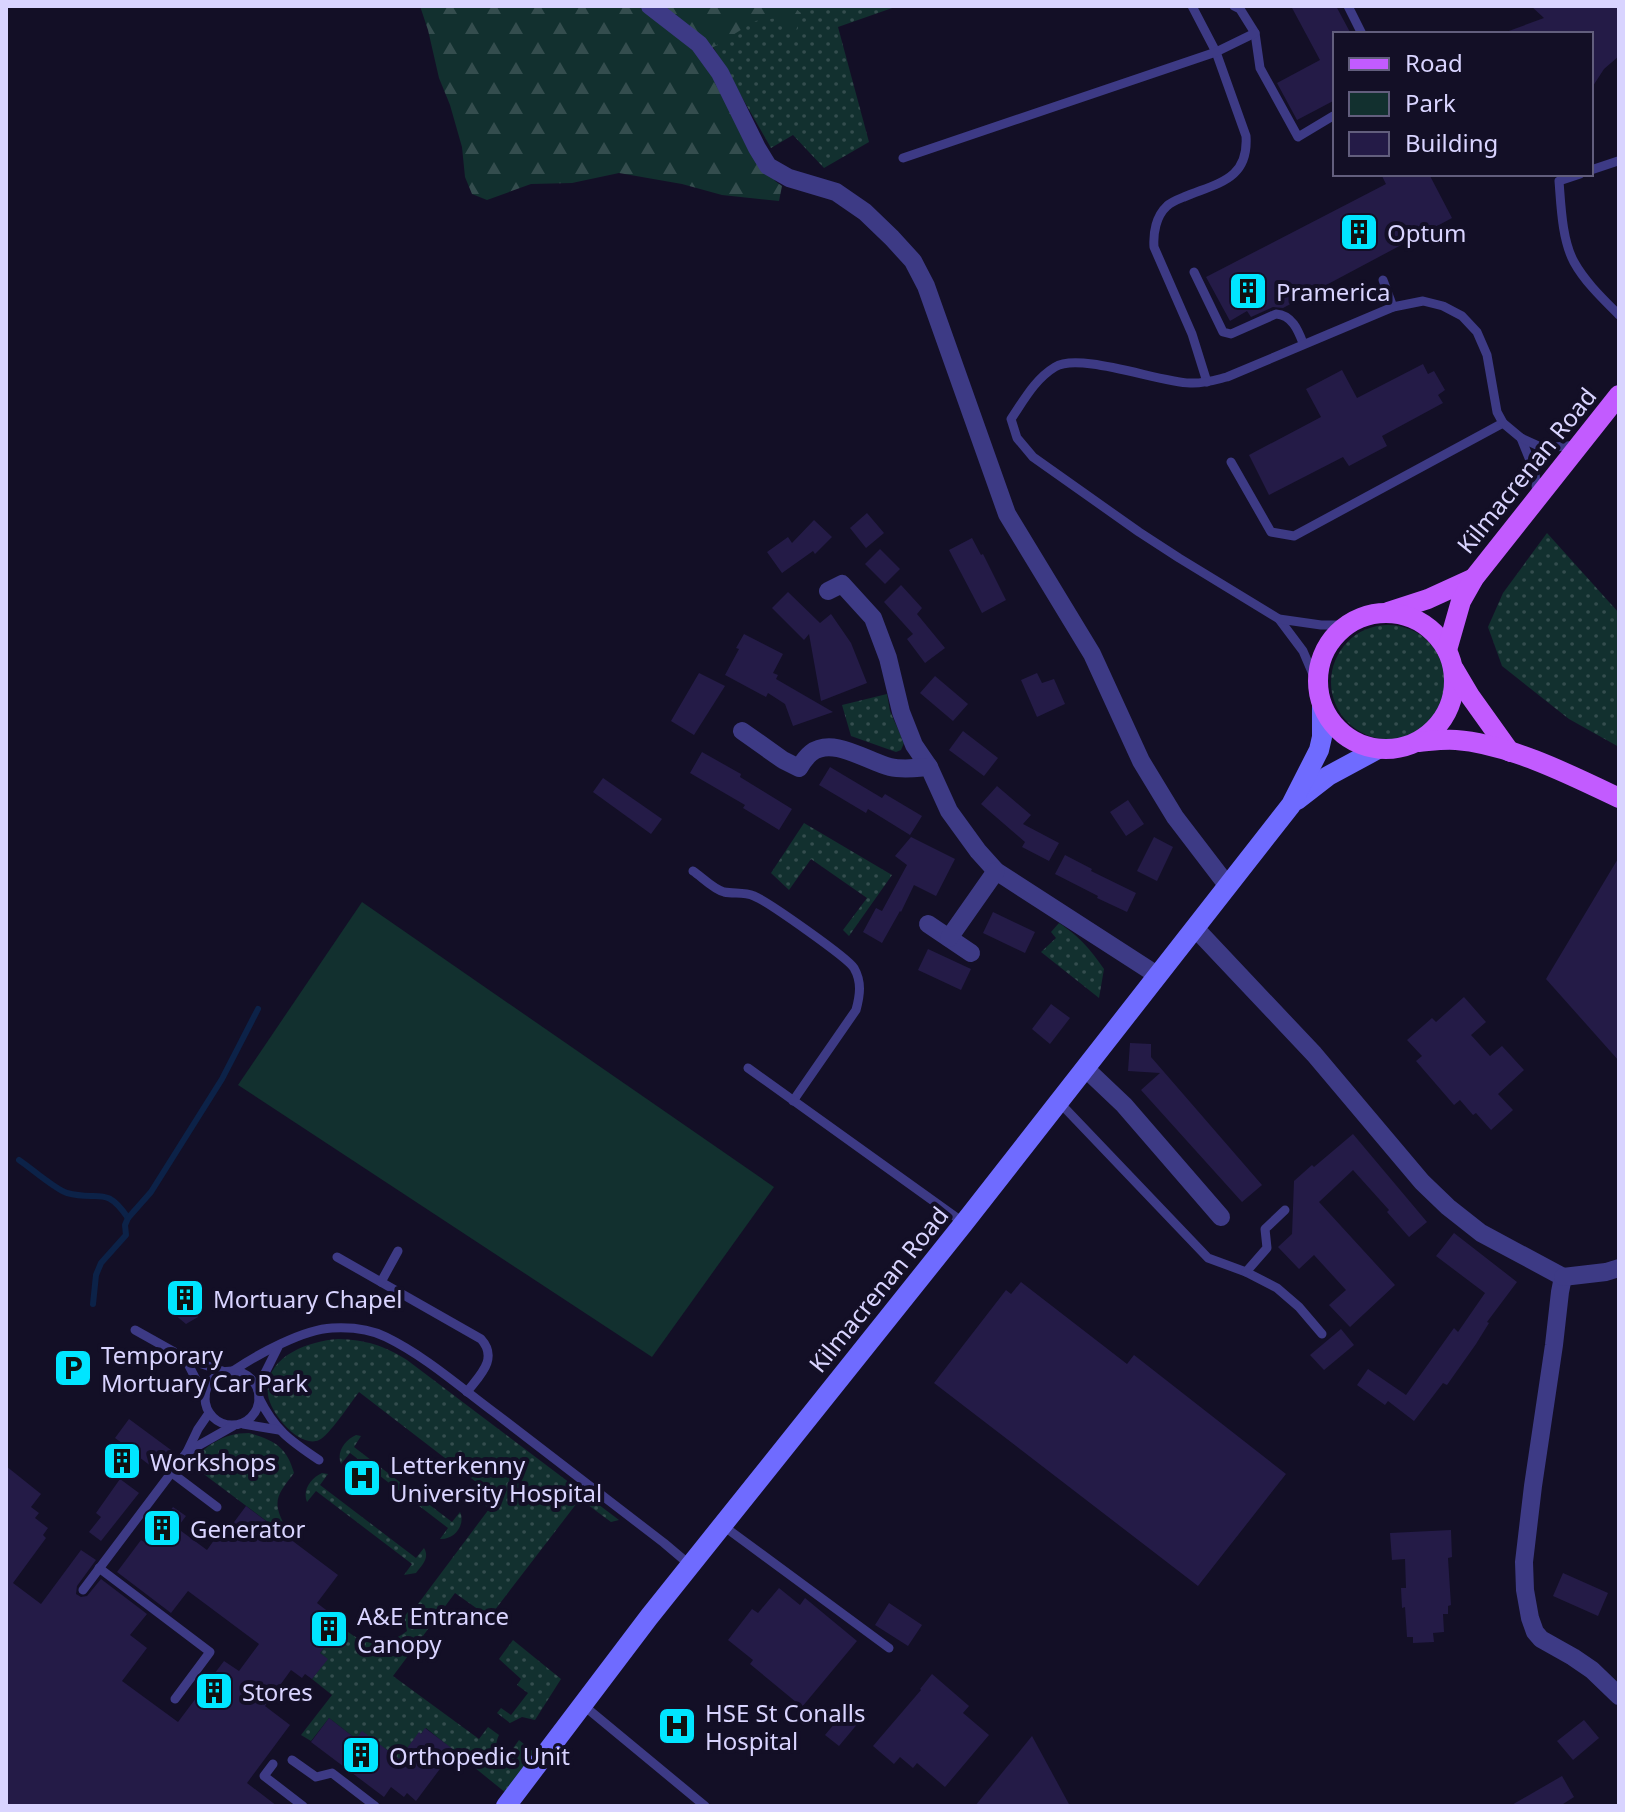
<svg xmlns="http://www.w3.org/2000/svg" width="1625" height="1812" font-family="'Noto Sans',sans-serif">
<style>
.grass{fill:url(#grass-dots)}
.forest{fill:url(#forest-firs)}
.park{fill:#12302f}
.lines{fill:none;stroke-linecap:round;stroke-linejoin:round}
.stream{stroke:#0c2248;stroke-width:6}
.building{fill:#241b47}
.service{stroke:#3d3a85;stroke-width:9}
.minor{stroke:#3d3a85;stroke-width:18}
.secondary{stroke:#6f6bff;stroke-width:20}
.primary{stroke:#c25bff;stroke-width:20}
.labels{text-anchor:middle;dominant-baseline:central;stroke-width:8;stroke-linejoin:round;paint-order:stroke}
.poi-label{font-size:24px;fill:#d9d4ff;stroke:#130f26;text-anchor:start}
.street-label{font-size:24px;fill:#d9d4ff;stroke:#130f26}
</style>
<defs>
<pattern id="grass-dots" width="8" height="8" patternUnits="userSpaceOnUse" patternTransform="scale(2)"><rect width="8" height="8" fill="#12302f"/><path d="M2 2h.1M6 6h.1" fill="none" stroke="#344d4e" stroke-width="1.8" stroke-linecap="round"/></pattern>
<pattern id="forest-firs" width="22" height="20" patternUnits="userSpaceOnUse" patternTransform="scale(2)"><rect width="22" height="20" fill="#12302f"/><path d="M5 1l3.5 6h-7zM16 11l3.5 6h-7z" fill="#344d4e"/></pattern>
</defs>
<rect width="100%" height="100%" fill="#130f26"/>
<g class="grass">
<path d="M663,6H898L838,27L869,142L824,168L793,135L771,148L712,45Z"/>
<path d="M1547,533L1619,613V747L1569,719L1502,666L1488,627L1503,593Z"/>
<circle cx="1388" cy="682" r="57"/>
<path d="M887,694L890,711L904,743L901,750L896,752L851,736L842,705Z"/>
<path d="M804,823L892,875L849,936L843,930L867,898L811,859L789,890L771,873Z"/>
<path d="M1059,923C1080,937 1090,949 1104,969L1099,998L1041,952L1056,938L1051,932Z"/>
<path d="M338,1339C366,1340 383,1345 407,1360L619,1520L611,1522L580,1499L491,1615V1622L479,1610L455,1593L393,1676L479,1739L488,1727L499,1735C494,1745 496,1754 503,1762L519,1740L542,1759L512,1798L426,1728L421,1734L419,1733L399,1759L362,1732L356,1739L329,1718L311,1741L301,1735L332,1695L312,1679L327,1659L320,1653L341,1625C359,1646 385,1648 407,1631L404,1617L411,1608H415L489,1509L485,1505L493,1495L359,1392C351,1402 329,1436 319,1440C300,1449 270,1413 268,1395C263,1357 308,1341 338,1339Z"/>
<path d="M249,1433C274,1440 287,1447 294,1473C279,1493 271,1500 284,1524L281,1532L189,1463C207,1446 222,1433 249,1433Z"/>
<path d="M356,1435L361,1436L354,1447L452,1522L460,1512C466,1525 454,1540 440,1539L448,1528L350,1453L341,1464C336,1452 345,1440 356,1435Z"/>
<path d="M322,1473L328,1474L320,1485L416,1558L424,1548C430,1558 422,1565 416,1573L404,1575L412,1564L316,1491L307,1502C302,1490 311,1478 322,1473Z"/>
<path d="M513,1640L561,1679L535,1720L522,1717L510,1723L497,1713L501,1708L511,1715L528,1693L517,1685L521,1679L499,1659Z"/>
</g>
<path class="forest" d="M420,6H792L801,13L796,31L778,18L755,21L701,55L775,181L782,186L779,201L722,195L682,184L619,173L572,183L531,184L487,200L472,194L465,177L462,147L450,105L439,78L428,30Z"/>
<path class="park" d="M362,902L774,1187L652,1357L238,1085Z"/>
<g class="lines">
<g class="stream">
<path d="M19,1160C31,1168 56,1190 67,1193C99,1202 105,1184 128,1218"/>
<path d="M93,1304L96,1275L101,1263L126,1235L125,1225L128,1218L151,1192L222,1079L258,1009"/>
</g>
</g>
<g class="building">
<path d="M1291,6H1336L1351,34H1335V100L1297,120L1277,83L1320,60Z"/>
<path d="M1531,6H1619V56L1604,69L1591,89V34H1506V32L1544,18Z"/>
<path d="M1381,174H1429L1452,218L1283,308L1273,307L1251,317L1247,311L1230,321L1206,277L1386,184Z"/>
<path d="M1423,364L1428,374L1434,371L1445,390L1438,395L1443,403L1382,436L1387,446L1349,466L1343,457L1269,495L1249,455L1321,417L1306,389L1342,370L1357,398Z"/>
<path d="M867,513L884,533L866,548L850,528Z"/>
<path d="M814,520L832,537L815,554L813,551L782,573L767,552L788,537L792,543Z"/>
<path d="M972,538L981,555L983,554L1006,600L982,613L949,550Z"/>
<path d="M880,549L900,569L885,584L865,564Z"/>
<path d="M901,585L922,608L917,614L945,648L925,663L907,639L913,634L884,602Z"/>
<path d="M788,592L820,623L831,614L851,643L867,683L821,701L809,634L804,640L772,608Z"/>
<path d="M744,634L783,654L773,673L778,675L776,679L833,712L793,726L785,704L768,693L766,697L725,675L739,649L736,648Z"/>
<path d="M699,673L725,686L694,735L671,721Z"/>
<path d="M1037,673L1042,683L1054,679L1065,704L1037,717L1021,680Z"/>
<path d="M935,676L968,704L953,721L920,693Z"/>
<path d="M963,731L998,758L984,776L949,750Z"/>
<path d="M702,752L741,774L740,777L792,809L779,830L743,808L745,805L690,773Z"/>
<path d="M830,767L882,798L885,794L922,816L910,835L868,809L866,813L819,785Z"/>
<path d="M603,778L662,819L651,834L593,792Z"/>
<path d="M997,786L1031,815L1023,824L1059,843L1049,861L1022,847L1025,842L981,804Z"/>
<path d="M1128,800L1144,824L1126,836L1110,812Z"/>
<path d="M911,837L955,859L936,896L914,885L901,912L900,911L882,943L863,932L876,908L882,911L907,865L895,856Z"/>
<path d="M1154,837L1173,847L1157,881L1137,871Z"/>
<path d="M1065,855L1092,869L1091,871L1136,893L1127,912L1097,898L1098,896L1055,874Z"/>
<path d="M1619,857V1061L1546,979Z"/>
<path d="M993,912L1035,932L1025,953L983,933Z"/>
<path d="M928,949L971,969L961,990L918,970Z"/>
<path d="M1464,997L1486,1022L1471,1035L1490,1056L1502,1046L1524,1070L1498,1094L1513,1110L1491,1130L1476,1113L1473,1115L1460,1100L1454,1105L1416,1061L1422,1056L1407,1040L1432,1018L1436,1022Z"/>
<path d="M1051,1004L1070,1018L1050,1044L1032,1029Z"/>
<path d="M1130,1043L1151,1044V1057L1262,1185L1242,1202L1141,1090L1160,1073L1128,1071Z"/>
<path d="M1353,1134L1427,1222L1409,1237L1387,1212L1389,1210L1353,1170L1319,1202L1395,1285L1350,1327L1329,1305L1346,1290L1314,1255L1299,1269L1278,1247L1292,1234L1294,1181L1312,1165L1314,1167Z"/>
<path d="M1454,1233L1517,1282L1487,1322L1489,1323L1476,1344L1447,1385L1443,1383L1414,1421L1388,1401L1385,1405L1357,1385L1368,1369L1406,1395L1454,1328L1458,1332L1485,1293L1436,1256Z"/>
<path d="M1021,1282L1127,1364L1134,1355L1286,1474L1198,1586L934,1383L1006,1290L1011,1294Z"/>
<path d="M185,1285L202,1294L198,1317L186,1324L168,1309L178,1291L181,1293Z"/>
<path d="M1341,1329L1354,1345L1324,1370L1310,1355Z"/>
<path d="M129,1419L171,1450L156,1470L139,1457L122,1479L105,1466L122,1443L115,1438Z"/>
<path d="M6,1466L41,1494L31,1507L39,1513L35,1518L48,1528L43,1535L46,1538L13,1583L41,1604L81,1550L96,1560L77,1586L76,1594L81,1597L87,1596L101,1579L147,1614L130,1635L147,1648L122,1681L178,1722L224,1661L239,1671L259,1644L188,1591L171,1613L117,1572L141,1540L146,1543L173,1507L186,1516L177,1528L207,1550L222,1529L226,1533L246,1506L338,1575L317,1603L343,1623L320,1653L328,1659L312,1679L305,1674L302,1678L291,1670L265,1706L290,1725L247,1783L277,1806H6Z"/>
<path d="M120,1479L139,1493L101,1541L89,1532L101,1517L96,1513Z"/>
<path d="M1451,1530L1452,1557L1448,1558L1451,1605L1448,1606V1614H1443L1444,1632L1433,1633L1434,1642L1413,1643V1637H1407L1405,1607L1402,1608L1401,1588H1406L1405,1559L1392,1560L1390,1533Z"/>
<path d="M1563,1573L1608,1593L1598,1616L1553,1596Z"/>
<path d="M779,1588L800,1605L805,1598L857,1641L802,1707L750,1664L753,1660L728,1640L752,1609L758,1613Z"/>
<path d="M889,1603L922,1625L908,1646L875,1625Z"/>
<path d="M932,1674L969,1706L963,1713L989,1735L945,1787L917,1763L913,1768L900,1757L894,1764L873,1746L921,1690L920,1689Z"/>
<path d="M845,1711L859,1722L839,1746L825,1735Z"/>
<path d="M329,1718L356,1739L362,1731L399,1759L419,1732L421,1734L425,1728L454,1750L416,1801L407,1793L404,1797L391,1787L384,1797L311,1742Z"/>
<path d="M1584,1720L1599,1738L1573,1760L1557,1741Z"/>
<path d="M1032,1736L1070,1806H975Z"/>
<path d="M1562,1776L1574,1797L1560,1806H1510Z"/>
</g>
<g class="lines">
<g class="service">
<path d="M1192,6L1216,52L1246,136C1249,180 1217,183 1184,197C1179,199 1171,202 1167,206C1156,216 1153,233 1154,247L1192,334L1207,382"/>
<path d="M1234,6L1240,9L1255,33L1260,68L1298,137L1333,116"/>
<path d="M1348,6L1362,34"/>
<path d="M903,158L1216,52L1255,33"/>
<path d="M1591,170L1618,161"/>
<path d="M1580,174L1559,181C1561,206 1562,240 1574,262C1585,282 1603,299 1619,315"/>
<path d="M1194,272L1223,332L1231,334L1276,314C1292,315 1298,330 1303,343"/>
<path d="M1383,280L1393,307"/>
<path d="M1521,438L1535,473L1537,496"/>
<path d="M1231,462L1271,532L1294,536L1503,423"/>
<path d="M1279,619L1303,651L1318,686"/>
<path d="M1346,625H1321L1279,619L1179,558L1139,532L1033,457L1017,438L1011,419C1024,400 1035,379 1055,367C1079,352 1159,382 1190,383C1203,384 1215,380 1227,377L1393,307L1423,301L1443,306L1462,316L1477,332L1487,355L1497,412L1503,423L1521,438L1543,448L1578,445"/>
<path d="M693,871C702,877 713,889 724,892C734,894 744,892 754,896C767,901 848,958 854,968C862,982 860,995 856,1010L793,1101"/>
<path d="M748,1068L964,1223"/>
<path d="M1059,1102L1208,1258L1246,1272L1277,1288L1299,1307L1322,1334"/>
<path d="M337,1257L481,1339C499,1359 479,1376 467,1392"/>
<path d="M1246,1272L1267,1248L1265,1229L1285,1210"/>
<path d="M381,1282L398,1251"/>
<path d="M135,1330L185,1358L225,1372"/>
<path d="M185,1358L205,1397"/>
<circle cx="232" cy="1398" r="27"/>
<path d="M233,1371C256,1355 304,1329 332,1328C350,1327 370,1329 386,1337C425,1356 460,1387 495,1413C552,1457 608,1500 664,1543L690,1565"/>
<path d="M258,1390L262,1379L278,1347"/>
<path d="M259,1398C275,1430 289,1440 319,1460"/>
<path d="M243,1424L279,1430"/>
<path d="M187,1452L233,1426"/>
<path d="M172,1473L217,1507"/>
<path d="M722,1525L889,1648"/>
<path d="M99,1568L210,1652L175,1699"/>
<path d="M83,1590L187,1452L198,1429L209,1413"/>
<path d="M583,1705L705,1806"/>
<path d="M292,1760L316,1777L332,1773L375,1806"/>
<path d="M273,1764L264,1776L303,1806"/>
</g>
<g class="minor">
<path d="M650,6L699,44L720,73L757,148L768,166L789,178L836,192L865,212L892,238L913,261L926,286L1007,514L1092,654L1141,761L1175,817L1227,885"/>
<path d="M828,591L842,584L873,618L888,658L901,712L914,745L929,767"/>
<path d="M742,731L783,760L799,768C802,763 806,757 811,753C833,736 868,762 890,767C903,770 916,768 929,767L949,811L978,851L996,871L1157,975"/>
<path d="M928,924L971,953"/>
<path d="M1196,929L1314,1054L1422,1182L1448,1207L1481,1233L1563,1277L1560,1292L1554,1345L1533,1486L1524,1562L1525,1590L1530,1618L1535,1632L1541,1639L1573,1657L1592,1670L1619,1696"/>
<path d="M949,938L996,871"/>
<path d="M1085,1068L1124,1105L1221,1217"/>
<path d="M1563,1277L1606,1272L1619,1268"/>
</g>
<g class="secondary">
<path d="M1297,800L1328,776L1378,749"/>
<path d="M506,1806L649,1617L964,1223L1291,805L1319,750L1322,737V706"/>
</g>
<g class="primary">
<path d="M1388,612L1428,599L1474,578"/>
<circle cx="1386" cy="681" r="68"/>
<path d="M1447,650L1461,601L1474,578L1619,395"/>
<path d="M1454,669L1470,696L1510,752"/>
<path d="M1419,742C1431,741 1443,739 1456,740C1509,744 1571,775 1619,798"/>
</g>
</g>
<defs>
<g id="building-square" transform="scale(2)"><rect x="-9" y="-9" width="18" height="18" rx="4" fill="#00e5ff" stroke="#130f26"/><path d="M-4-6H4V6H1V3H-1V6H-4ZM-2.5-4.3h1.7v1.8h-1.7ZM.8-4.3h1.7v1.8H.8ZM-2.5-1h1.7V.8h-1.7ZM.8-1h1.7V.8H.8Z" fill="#111"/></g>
<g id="parking-square" transform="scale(2)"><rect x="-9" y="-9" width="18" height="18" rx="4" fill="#00e5ff" stroke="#130f26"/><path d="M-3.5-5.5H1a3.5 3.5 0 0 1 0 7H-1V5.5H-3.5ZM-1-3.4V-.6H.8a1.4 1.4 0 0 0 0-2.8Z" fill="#111"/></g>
<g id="hospital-square" transform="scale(2)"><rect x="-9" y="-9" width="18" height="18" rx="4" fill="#00e5ff" stroke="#130f26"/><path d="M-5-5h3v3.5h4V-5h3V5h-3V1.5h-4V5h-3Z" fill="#111"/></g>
</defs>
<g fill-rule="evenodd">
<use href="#building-square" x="1359" y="232"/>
<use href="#building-square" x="1248" y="291"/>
<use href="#building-square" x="185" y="1298"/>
<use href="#parking-square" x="73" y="1368"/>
<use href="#building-square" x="122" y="1461"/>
<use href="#hospital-square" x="362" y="1478"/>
<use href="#building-square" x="162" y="1528"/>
<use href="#building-square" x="329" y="1629"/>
<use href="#building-square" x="214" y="1691"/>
<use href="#hospital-square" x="677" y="1726"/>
<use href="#building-square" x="361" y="1755"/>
</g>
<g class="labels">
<g class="poi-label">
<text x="1387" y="232">Optum</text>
<text x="1276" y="291">Pramerica</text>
<text x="213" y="1298">Mortuary Chapel</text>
<text x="101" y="1354">Temporary<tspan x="101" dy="28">Mortuary Car Park</tspan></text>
<text x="150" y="1461">Workshops</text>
<text x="390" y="1464">Letterkenny<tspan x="390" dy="28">University Hospital</tspan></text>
<text x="190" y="1528">Generator</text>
<text x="357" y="1615">A&amp;E Entrance<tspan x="357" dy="28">Canopy</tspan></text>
<text x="242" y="1691">Stores</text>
<text x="705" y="1712">HSE St Conalls<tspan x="705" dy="28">Hospital</tspan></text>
<text x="389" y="1755">Orthopedic Unit</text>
</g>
<g class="street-label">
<text transform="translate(1526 470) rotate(-51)">Kilmacrenan Road</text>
<text transform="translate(878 1289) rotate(-51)">Kilmacrenan Road</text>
</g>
</g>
<rect width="1625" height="1812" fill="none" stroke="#d9d4ff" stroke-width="16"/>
<rect x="1333" y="32" width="260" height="144" fill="#130f26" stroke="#625e7d" stroke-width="2"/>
<rect x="1349" y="58" width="40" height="12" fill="#c25bff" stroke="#625e7d" stroke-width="2"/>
<text x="1405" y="72" font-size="24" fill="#d9d4ff">Road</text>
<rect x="1349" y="92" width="40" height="24" fill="#12302f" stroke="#625e7d" stroke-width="2"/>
<text x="1405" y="112" font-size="24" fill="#d9d4ff">Park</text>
<rect x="1349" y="132" width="40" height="24" fill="#241b47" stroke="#625e7d" stroke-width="2"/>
<text x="1405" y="152" font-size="24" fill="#d9d4ff">Building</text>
</svg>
